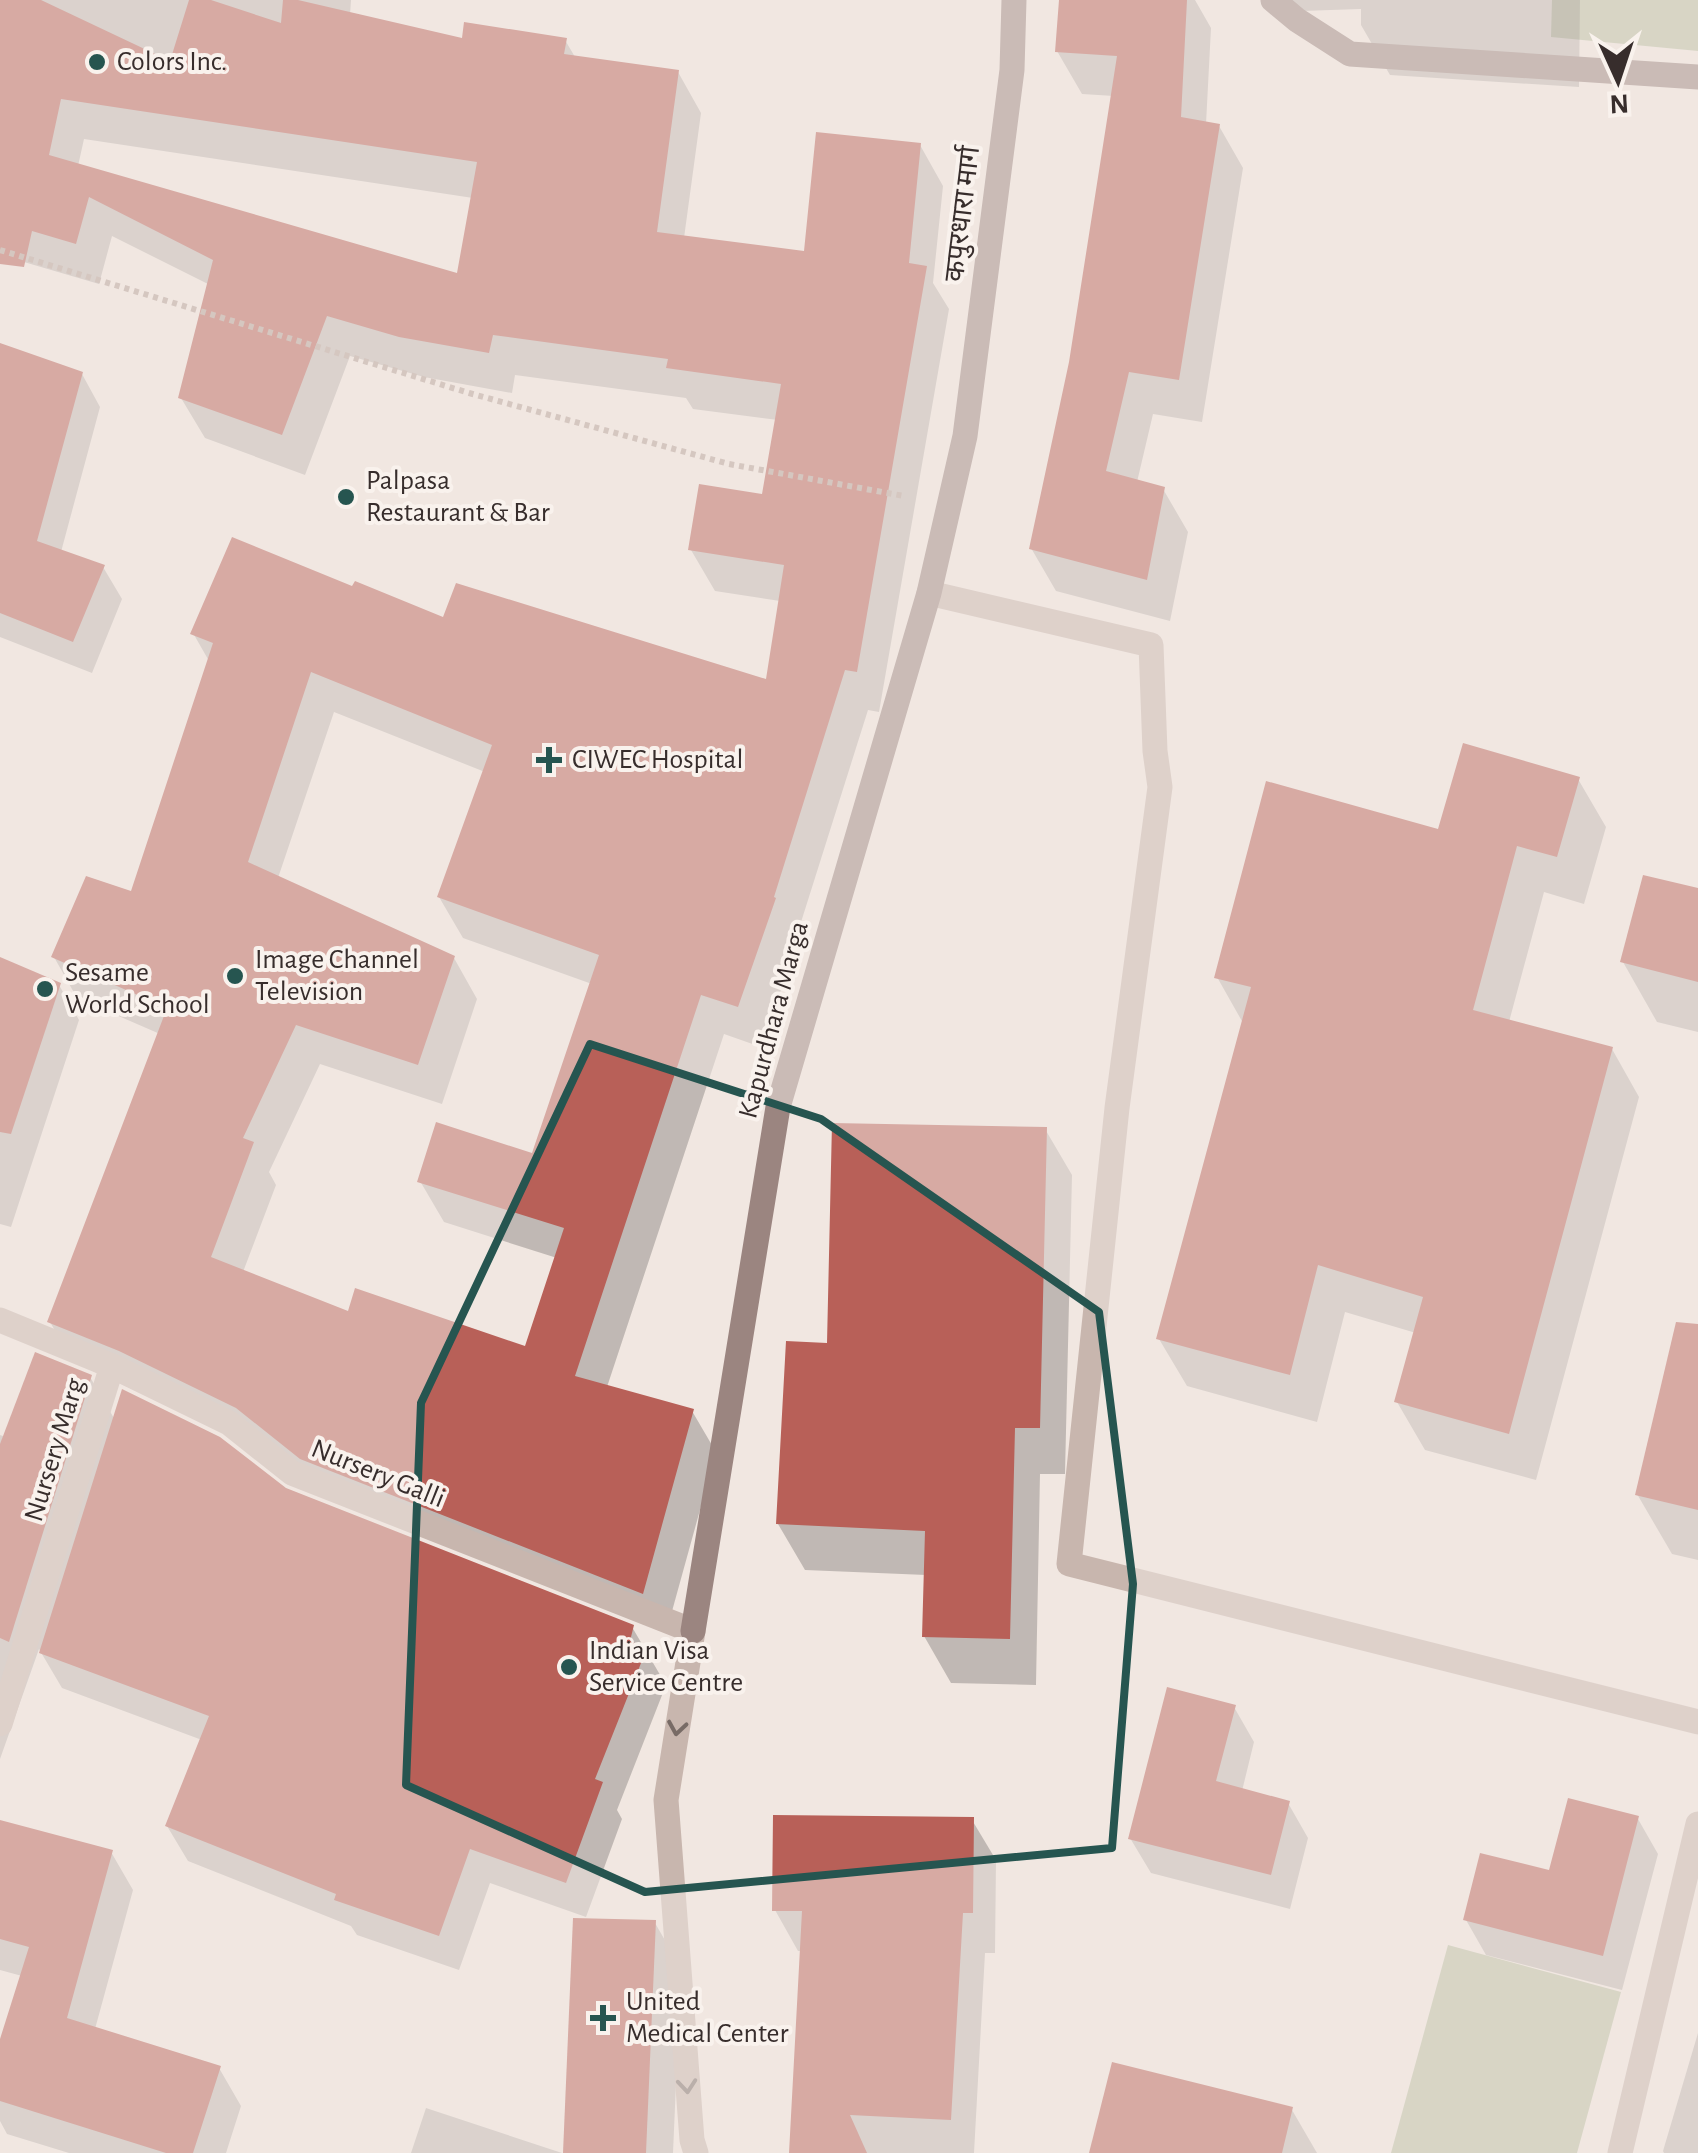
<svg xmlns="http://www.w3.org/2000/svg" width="1698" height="2153" font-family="'Alegreya Sans','Noto Sans Devanagari',sans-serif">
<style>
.green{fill:#babfa3}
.shadow{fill:#0003;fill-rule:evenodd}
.building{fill:#b86058;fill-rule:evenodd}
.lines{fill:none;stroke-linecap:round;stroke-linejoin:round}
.path{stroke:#b4a098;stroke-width:6;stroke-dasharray:5 5;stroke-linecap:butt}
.lane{stroke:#c8b6ae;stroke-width:25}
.street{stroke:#c8b6ae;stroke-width:25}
.secondary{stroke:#9b8580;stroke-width:25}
.oneway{stroke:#786b66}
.marked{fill:none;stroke:#265550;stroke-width:8;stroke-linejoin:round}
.poi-dot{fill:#265550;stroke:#f9f2ed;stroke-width:4}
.labels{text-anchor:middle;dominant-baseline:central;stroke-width:8;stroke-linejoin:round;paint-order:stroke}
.poi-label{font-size:28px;fill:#372d2c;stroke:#f9f2ed;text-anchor:start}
.street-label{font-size:28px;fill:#372d2c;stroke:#f9f2ed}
</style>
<rect width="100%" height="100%" fill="#f1e7e1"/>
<g class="green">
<path d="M1552,0H1698V51L1551,37Z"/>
<path d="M1448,1945L1621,1992L1577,2153H1391Z"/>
</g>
<g class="shadow">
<path d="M6,0H351L350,15L464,41L565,40L575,57L678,72L701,113L684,238L806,254L920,145L943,186L933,283L949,309L879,712L868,710L796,938L798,941L761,1047L724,1034L607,1387L692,1411L716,1452L666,1633L73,1362L50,1322L160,1034L77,998L54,957L132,894L209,661L193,633L354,590L444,620L768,682L780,601L715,591L691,550L764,497L778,420L693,409L686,398L515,375L512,393L424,377L350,356L305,475L205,438L181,398L210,285L112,236L99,284L0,255V12ZM84,139L473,198L459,276L78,166ZM334,712L485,772L439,897L463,938L592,984L534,1156L420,1181L444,1222L557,1258L527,1349L349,1314L243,1272L276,1185L269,1172L320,1064L442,1104L477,999L454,958L278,878Z"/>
<path d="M1061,0H1195L1211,28L1206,124L1219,126L1243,168L1202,422L1153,414L1137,482L1163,489L1188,532L1170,621L1056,591L1031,548L1071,363L1114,96L1082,94L1057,51Z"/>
<path d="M1264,0H1580L1579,87L1390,75L1361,25V9L1271,12Z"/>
<path d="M0,346L82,374L100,407L61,552L103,567L122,599L92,673L0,637Z"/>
<path d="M1578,779L1606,827L1584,904L1544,892L1509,1022L1612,1049L1639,1097L1536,1480L1425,1450L1397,1402L1416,1333L1345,1312L1317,1422L1187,1386L1159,1339L1243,1023L1217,977L1439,832Z"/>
<path d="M1698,891V1032L1657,1022L1623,962Z"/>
<path d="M0,960L59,985L79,1020L11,1227L0,1224Z"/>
<path d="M1045,1129L1072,1175L1065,1474H1040L1036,1685L951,1683L924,1636L926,1575L805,1570L778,1524L829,1345Z"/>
<path d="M90,1377L115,1420L632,1627L666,1685L617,1810L622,1819L586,1917L490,1883L459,1970L357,1935L351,1926L188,1861L167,1826L202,1740L62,1688L39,1649L0,1759V1435L6,1437Z"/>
<path d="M1698,1412V1560L1672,1554L1637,1494Z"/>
<path d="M1234,1707L1254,1742L1242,1791L1288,1803L1308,1838L1290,1909L1151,1873L1130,1838Z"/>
<path d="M1638,1819L1658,1854L1622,1990L1486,1955L1466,1920L1550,1873Z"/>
<path d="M972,1820L996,1860L995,1953H985L974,2153H791L802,1951H798L775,1910Z"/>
<path d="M0,1822L111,1852L133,1890L95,2029L219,2068L241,2106L226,2153H69L7,2134L0,2121V2048L22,1976L0,1970Z"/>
<path d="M655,1923L681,1968L673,2153H565Z"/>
<path d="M1698,2033V2153H1664L1663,2151Z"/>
<path d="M426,2108L562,2153H411Z"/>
<path d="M1292,2110L1317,2153H1092Z"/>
</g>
<g class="building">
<path d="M0,0H41L170,61L189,0H211L281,23L283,0H298L462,38L464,22L567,38L564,54L679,70L657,232L804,251L816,132L921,143L909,263L927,266L857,672L845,670L774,897L776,898L738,1007L701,995L575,1376L694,1409L643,1594L300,1459L236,1408L119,1351L47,1322L167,1008L51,957L86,876L131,891L213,643L190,634L232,537L352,586L355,581L443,617L456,583L766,679L784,565L688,550L699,484L762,494L781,384L666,368L668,359L493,335L489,353L399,337L327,316L282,435L178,398L213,260L89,197L76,244L32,231L24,267L0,264ZM61,99L477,162L457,273L49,155ZM311,672L492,745L437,897L599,955L532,1153L436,1122L417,1182L564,1228L525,1346L355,1288L348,1311L211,1257L254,1142L243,1138L296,1025L418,1065L455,956L248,862Z"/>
<path d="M1059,0H1187L1181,117L1220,124L1179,380L1129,372L1106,471L1165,487L1147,580L1029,549L1069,362L1117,56L1055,52Z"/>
<path d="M0,343L83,372L37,541L105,565L73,642L0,613Z"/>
<path d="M1463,743L1580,777L1557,857L1517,846L1473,1010L1613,1047L1509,1434L1394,1402L1423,1297L1318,1265L1290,1375L1156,1339L1251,987L1214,978L1266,781L1438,829Z"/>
<path d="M1643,875L1698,888V982L1620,962Z"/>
<path d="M0,957L61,983L11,1134L0,1132Z"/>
<path d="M832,1123L1047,1127L1040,1428H1015L1010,1639L922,1637L925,1531L776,1524L786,1341L827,1343Z"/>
<path d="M1676,1322L1698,1324V1510L1635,1495Z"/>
<path d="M35,1352L92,1375L9,1642L0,1638V1444Z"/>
<path d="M122,1389L220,1437L286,1488L634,1625L630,1641L647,1648L595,1779L603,1782L566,1883L470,1849L439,1936L334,1900L336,1894L165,1826L209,1716L39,1653Z"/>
<path d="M1167,1687L1236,1705L1216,1781L1290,1801L1271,1875L1128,1839Z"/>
<path d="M1568,1798L1639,1816L1603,1956L1463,1920L1480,1853L1549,1870Z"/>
<path d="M773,1815L974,1817L973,1913H963L951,2120L850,2115L867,2153H789L802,1911H772Z"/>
<path d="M0,1820L113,1850L67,2018L221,2066L193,2153H166L0,2101V2039L29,1947L0,1939Z"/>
<path d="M573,1918L656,1920L646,2153H563Z"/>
<path d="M1112,2062L1293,2107L1282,2153H1089Z"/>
</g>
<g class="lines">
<path class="path" d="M0,250L469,393L729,464L904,496"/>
<g class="lane">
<path d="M929,593L1151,645L1155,751L1160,787L1117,1108L1069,1564L1698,1722"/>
<path d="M1620,2153L1698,1824"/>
</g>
<g class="street">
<path d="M0,1320L112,1366L229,1423L292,1473L693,1631L666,1800L692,2140L696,2153"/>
<path d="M0,1724L112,1366"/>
</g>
<g class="secondary">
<path d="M1273,0L1297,20L1350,54L1698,77"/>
<path d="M693,1631L778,1107L929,593L965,436L1012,70L1014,0"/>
</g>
</g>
<defs><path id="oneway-chevron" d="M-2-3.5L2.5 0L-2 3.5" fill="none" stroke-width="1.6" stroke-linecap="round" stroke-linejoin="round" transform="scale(2.5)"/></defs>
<g class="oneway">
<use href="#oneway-chevron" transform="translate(677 1728) rotate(99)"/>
<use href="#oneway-chevron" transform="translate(687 2086) rotate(85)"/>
</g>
<path d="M0 0H1698V2153H0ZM590,1044L821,1119L1099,1312L1133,1584L1112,1848L645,1892L406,1785L421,1403Z" fill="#f1e7e1" fill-opacity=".55" fill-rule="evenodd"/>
<path class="marked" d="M590,1044L821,1119L1099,1312L1133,1584L1112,1848L645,1892L406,1785L421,1403Z"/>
<g class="poi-dot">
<circle cx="97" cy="62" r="10"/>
<circle cx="346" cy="497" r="10"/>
<path d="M544 745h10v10h10v10h-10v10h-10v-10h-10v-10h10z"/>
<circle cx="235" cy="976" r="10"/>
<circle cx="45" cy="989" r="10"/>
<circle cx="569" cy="1667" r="10"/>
<path d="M598 2003h10v10h10v10h-10v10h-10v-10h-10v-10h10z"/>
</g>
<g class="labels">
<g class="poi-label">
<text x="117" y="62">Colors Inc.</text>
<text x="366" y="481">Palpasa<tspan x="366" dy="32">Restaurant &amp; Bar</tspan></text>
<text x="572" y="760">CIWEC Hospital</text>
<text x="255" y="960">Image Channel<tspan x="255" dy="32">Television</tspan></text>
<text x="65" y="973">Sesame<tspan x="65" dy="32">World School</tspan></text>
<text x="589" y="1651">Indian Visa<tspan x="589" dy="32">Service Centre</tspan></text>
<text x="626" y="2002">United<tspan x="626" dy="32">Medical Center</tspan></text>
</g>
<g class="street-label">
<text transform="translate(963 214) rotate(-83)">कपुरधारा मार्ग</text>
<text transform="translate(774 1020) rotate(-75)">Kapurdhara Marga</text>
<text transform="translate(55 1450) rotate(-73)">Nursery Marg</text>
<text transform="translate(378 1474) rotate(22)">Nursery Galli</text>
</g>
</g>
<g transform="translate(1618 80) rotate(177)" stroke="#f9f2ed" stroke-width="8" paint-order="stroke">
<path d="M0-8L18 38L0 25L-18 38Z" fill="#372d2c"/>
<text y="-15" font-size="28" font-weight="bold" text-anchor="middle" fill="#372d2c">N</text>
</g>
</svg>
